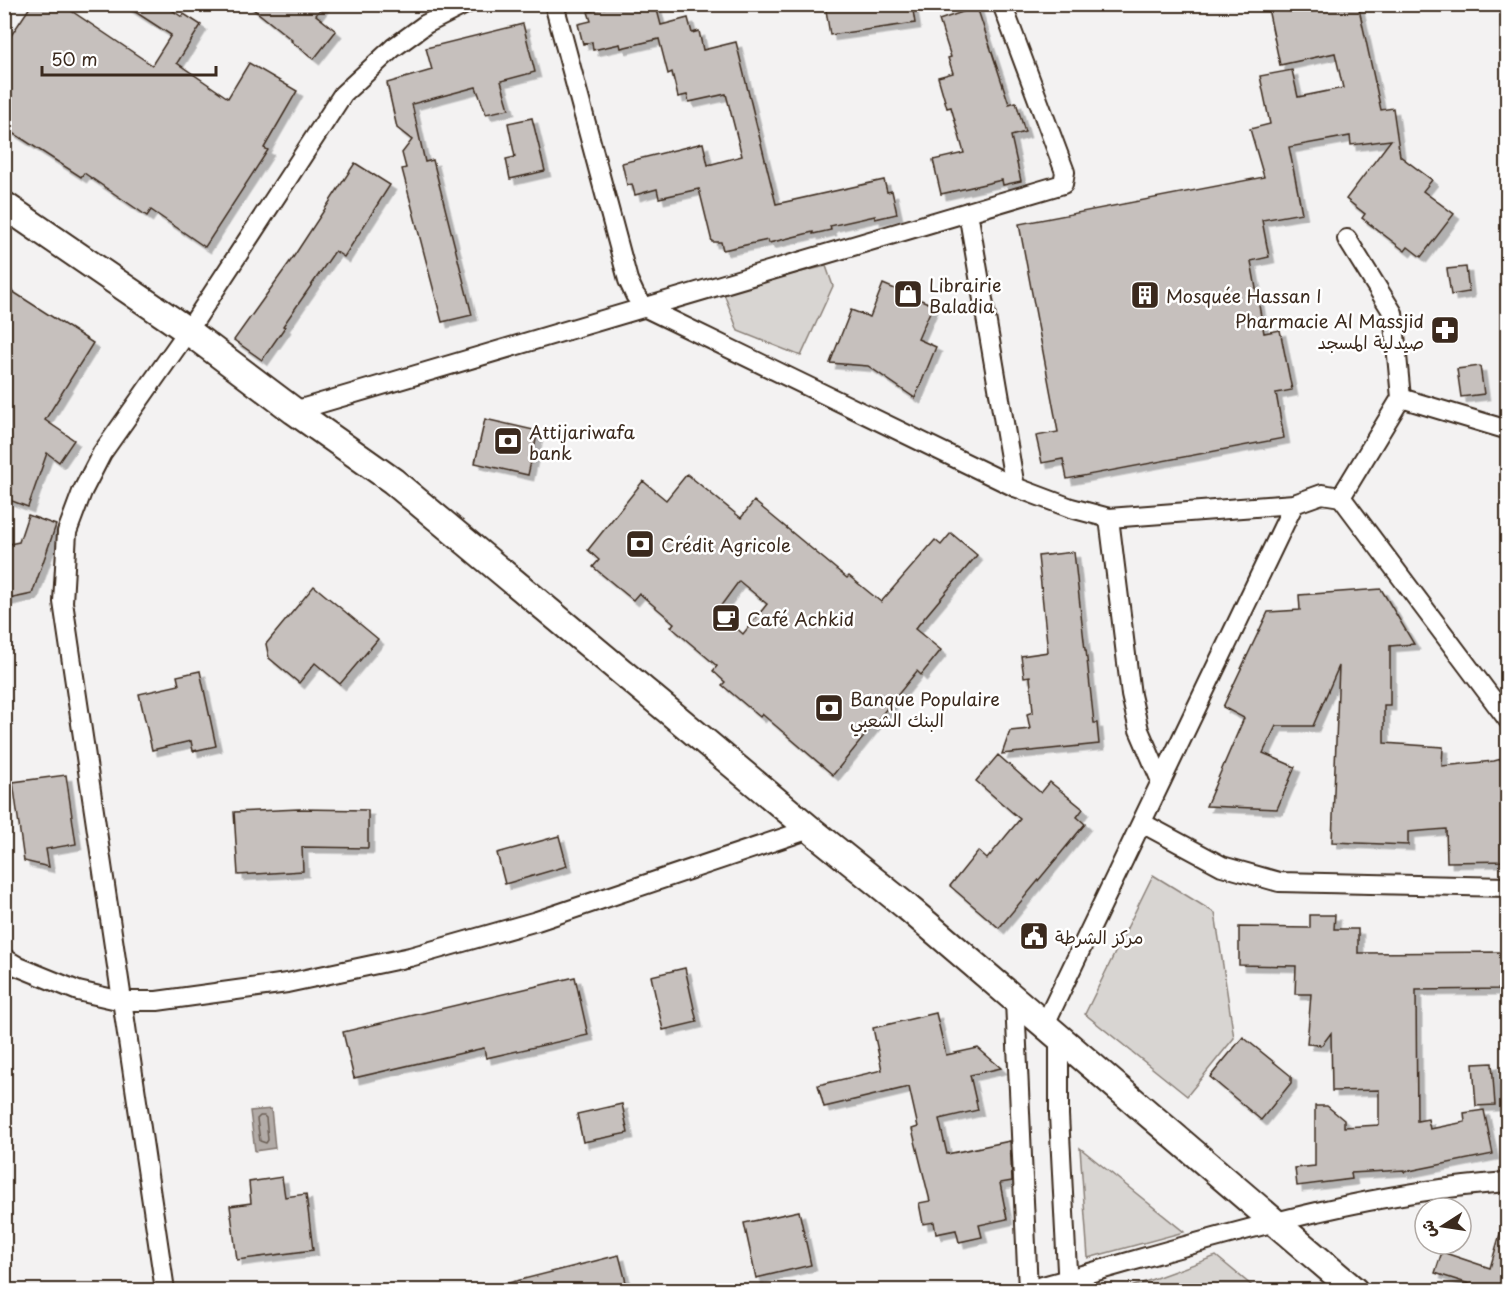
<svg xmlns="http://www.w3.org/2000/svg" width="1512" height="1295" font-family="'Playpen Sans','Playpen Sans Arabic',sans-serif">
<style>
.green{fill:#d8d5d2;stroke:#8a8078;stroke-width:1.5}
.water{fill:#b2aba7;stroke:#827770;stroke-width:1.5}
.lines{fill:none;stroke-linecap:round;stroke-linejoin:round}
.shore{stroke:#6b5e55;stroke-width:1.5}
.building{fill:#c6c0bd;stroke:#3b2a1e;stroke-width:1.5;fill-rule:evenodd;filter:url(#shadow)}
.street-casing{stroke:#3b2a1e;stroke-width:22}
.secondary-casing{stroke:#3b2a1e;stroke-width:30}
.street{stroke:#fff;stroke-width:18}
.secondary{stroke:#fff;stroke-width:26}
.labels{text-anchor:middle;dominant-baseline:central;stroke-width:5;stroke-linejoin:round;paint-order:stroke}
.poi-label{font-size:18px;fill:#3b2a1e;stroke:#fff;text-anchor:start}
</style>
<defs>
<filter id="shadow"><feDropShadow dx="5.5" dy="5.5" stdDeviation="0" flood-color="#0004"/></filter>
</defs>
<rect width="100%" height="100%" fill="#f3f2f2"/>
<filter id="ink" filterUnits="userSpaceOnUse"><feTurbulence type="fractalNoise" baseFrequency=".0167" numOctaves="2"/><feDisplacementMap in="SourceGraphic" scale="12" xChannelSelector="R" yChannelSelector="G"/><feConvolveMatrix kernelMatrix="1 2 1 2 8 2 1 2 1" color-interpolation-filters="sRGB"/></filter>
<g filter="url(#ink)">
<g class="green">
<path d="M826,266L833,286L801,356L738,331L723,291Z"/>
<path d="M1153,875L1215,913L1234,1038L1187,1096L1085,1014Z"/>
<path d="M1080,1148L1184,1232L1088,1258Z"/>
<path d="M1216,1256L1257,1290H1123Z"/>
</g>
<path class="water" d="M271,1109L275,1148L255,1151L250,1111Z"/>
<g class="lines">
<path class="shore" d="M260,1116H264L266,1118L268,1140L266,1143L260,1141L257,1119Z"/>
</g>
<g class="building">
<path d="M32,4H61L152,65L171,35L123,4H163L182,17L184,14L201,25L177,63L228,98L249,63L297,91L264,148L268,150L205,247L151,210L147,216L84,173L81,177L4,127V46Z"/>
<path d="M247,4H324L316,15L336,31L314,59L291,41L292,40Z"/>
<path d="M618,4H642L643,9L656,6L661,25L688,18L692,33L699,31L703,50L736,42L776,204L884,180L887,192L892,191L897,214L875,219V216L830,226L831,230L813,234V232L769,243L768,240L723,250L721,242H712L699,189L659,198L657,189L635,195L632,184L627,185L622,163L703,143L708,165L742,156L726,94L689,102L687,95L678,97L672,72L668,74L659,39L621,48L620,44L593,50L592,42L583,44L578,24L591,21L588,12Z"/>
<path d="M825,4H912L915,23L830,35Z"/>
<path d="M1267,4H1358L1381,110L1393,108L1400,156L1432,180L1423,191L1454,214L1421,257L1408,247L1405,251L1362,218L1365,214L1346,199L1391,140L1351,145L1350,136L1289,147L1302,213L1262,220L1269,257L1251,261L1264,333L1280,330L1292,390L1276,393L1284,438L1067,479L1063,459L1042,463L1036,436L1058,432L1019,224L1264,177L1250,129L1270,124L1260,76L1292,70L1298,97L1343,88L1335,53L1280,65Z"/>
<path d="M977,7L1009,104L1016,102L1025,132L1011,136L1021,181L1003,185L1002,180L941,194L933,160L964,153L951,107L947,108L938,77L953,73L948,58L951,57L939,20Z"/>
<path d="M523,24L535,72L501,81L509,109L486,114L476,87L412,104L425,162L433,160L472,315L442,322L402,169L406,168L402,153L412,140L397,128L387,83L432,70L426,48Z"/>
<path d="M532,118L545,171L510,179L506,159L515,157L508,123Z"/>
<path d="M355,163L390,185L344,257L335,251L283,326L285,327L262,360L234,340L294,256Z"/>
<path d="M1466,267L1469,292L1451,295L1447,269Z"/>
<path d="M883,284L933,305L918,339L936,347L915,398L868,366L830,363L851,310L870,317Z"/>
<path d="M4,286L93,343L45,420L74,440L59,462L47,453L28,507L4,498Z"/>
<path d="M1480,366L1484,394L1461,397L1457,369Z"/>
<path d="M485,419L538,431L528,475L475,463Z"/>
<path d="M687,474L741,518L754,501L847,578L849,576L881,602L935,540L941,545L951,533L977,555L915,629L941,650L921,675L917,671L833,775L762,714L760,717L722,685L725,682L713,671L717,666L671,627L674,623L639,593L633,600L593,567L599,560L588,550L643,481L666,500ZM739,581L767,604L743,634L717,611Z"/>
<path d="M28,515L56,525L32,594L4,600V545L19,542Z"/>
<path d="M1074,552L1085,650H1086L1094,723H1097L1099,744L1002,754L1010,731L1030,729L1027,714L1033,712L1030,676L1024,677L1021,656L1048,652L1038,556Z"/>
<path d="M314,586L378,639L340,684L315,663L299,683L269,658L266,644Z"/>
<path d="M1381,589L1414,644L1390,646V705H1384V743L1443,747L1442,766L1494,761L1501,759L1508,768V794H1505L1508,861L1447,862L1446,829L1408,832V845L1332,842L1339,666L1313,726H1276L1263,753L1295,767L1277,809L1206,806L1244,718L1223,707L1268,612L1300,610L1299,595Z"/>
<path d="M200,671L216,746L193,751L191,741L152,750L139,694L179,685L177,676Z"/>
<path d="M998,755L1041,793L1050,782L1083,809L1077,817L1085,824L999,928L950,886L978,851L987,859L1020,819L976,781Z"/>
<path d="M66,775L76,844L46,849L49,867L24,861L13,782Z"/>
<path d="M299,809L368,810V848L302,847L303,871L238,875L234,812Z"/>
<path d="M559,836L567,866L505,884L497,853Z"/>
<path d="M1310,915H1335L1334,929H1358V953L1505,952V989L1416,990L1417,1121L1428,1119L1430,1129L1465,1122L1464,1113L1484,1110L1493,1154L1404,1172V1170L1351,1173L1352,1179L1297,1186L1295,1168L1315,1166V1106H1327L1344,1120V1127L1379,1125V1090L1332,1091L1331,1033L1322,1045L1307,1044L1311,994H1295L1296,966L1239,965V927L1310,928Z"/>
<path d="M685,968L697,1022L663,1030L651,976Z"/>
<path d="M575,977L588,1035L486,1058L484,1048L354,1078L343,1032Z"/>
<path d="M936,1013L946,1055L978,1048L1001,1068L970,1075L978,1110L939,1119L947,1154L1010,1141L1012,1181L1000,1183L1007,1219L979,1225L982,1237L959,1242L956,1230L936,1234L934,1222L923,1224L919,1203L930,1201L912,1129L918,1127L909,1087L824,1107L818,1085L882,1070L873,1028Z"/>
<path d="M1243,1037L1291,1076V1083L1261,1120L1210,1077Z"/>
<path d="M1492,1063L1495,1105L1476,1106L1473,1064Z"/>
<path d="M622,1104L628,1133L583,1142L577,1114Z"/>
<path d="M282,1177L285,1197L306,1194L313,1250L237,1260L230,1206L251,1203L249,1182Z"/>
<path d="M799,1211L811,1265L756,1278L744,1223Z"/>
<path d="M1502,1227L1508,1228V1290H1488L1435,1273L1442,1252L1490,1268Z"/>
<path d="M619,1255L628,1290H504V1284Z"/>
</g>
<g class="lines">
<g class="street-casing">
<g id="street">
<path d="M554,4L628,280L635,295L644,307L1015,487L1071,508L1109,518L1294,504L1322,494L1341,497L1401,398L1393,313L1347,239"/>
<path d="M968,212L1015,487"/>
<path d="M1401,398L1508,430"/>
<path d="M294,411L1063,184L1065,172L1002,4"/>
<path d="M1341,497L1508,720"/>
<path d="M1109,518L1131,695L1139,730L1161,781"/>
<path d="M1142,823L1222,866L1279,882L1508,887"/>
<path d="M4,958L19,967L78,991L122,1001H157L287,983L410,957L537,921L810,829"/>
<path d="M1015,1001L1028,1290C1185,1248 1345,1193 1508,1182"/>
<path d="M1044,1026L1294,504"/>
<path d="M1059,1039V1115L1068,1290"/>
<path d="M165,1290L63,602L67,532L82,492L102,453L188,331L343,94L393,48L426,24L466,4"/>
</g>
</g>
<g class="secondary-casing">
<path id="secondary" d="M4,205L188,331L294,411L393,481L810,829L907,907L1354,1290"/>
</g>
<use href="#street" class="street"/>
<use href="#secondary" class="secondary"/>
</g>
</g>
<defs>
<g id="shop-square" transform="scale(1.5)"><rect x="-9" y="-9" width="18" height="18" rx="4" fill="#3b2a1e" stroke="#fff"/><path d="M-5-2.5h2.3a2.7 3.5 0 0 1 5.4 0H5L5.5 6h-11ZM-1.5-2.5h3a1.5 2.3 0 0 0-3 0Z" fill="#fff"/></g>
<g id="building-square" transform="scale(1.5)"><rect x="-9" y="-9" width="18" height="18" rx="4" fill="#3b2a1e" stroke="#fff"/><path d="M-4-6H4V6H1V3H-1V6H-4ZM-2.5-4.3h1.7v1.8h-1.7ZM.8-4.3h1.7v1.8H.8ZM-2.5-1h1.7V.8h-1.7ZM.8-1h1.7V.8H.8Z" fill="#fff"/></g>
<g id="pharmacy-square" transform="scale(1.5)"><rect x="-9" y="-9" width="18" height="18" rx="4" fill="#3b2a1e" stroke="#fff"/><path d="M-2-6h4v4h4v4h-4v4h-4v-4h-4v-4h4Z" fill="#fff"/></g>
<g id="bank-square" transform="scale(1.5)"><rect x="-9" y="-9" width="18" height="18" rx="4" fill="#3b2a1e" stroke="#fff"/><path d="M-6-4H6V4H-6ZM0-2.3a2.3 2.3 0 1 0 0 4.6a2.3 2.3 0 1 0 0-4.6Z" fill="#fff"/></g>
<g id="cafe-square" transform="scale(1.5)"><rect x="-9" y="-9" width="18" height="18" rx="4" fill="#3b2a1e" stroke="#fff"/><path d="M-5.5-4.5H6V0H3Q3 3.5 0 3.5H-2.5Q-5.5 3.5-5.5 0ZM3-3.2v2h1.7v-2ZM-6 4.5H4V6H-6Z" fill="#fff"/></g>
<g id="civic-square" transform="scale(1.5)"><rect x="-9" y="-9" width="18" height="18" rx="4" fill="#3b2a1e" stroke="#fff"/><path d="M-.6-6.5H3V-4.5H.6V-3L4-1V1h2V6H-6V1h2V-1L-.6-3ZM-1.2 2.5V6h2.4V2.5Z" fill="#fff"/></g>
</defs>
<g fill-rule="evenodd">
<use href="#shop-square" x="908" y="294"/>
<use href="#building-square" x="1145" y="295"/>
<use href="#pharmacy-square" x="1445" y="330"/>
<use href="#bank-square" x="508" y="441"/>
<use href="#bank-square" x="640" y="544"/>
<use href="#cafe-square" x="726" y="618"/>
<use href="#bank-square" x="829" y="708"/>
<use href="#civic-square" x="1034" y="936"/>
</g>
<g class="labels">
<g class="poi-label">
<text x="929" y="284">Librairie<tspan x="929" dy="21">Baladia</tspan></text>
<text x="1166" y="295">Mosquée Hassan I</text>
<text x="1424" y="320" text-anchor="end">Pharmacie Al Massjid<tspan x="1424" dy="21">صيدلية المسجد</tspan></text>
<text x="529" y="431">Attijariwafa<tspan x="529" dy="21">bank</tspan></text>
<text x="661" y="544">Crédit Agricole</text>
<text x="747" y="618">Café Achkid</text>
<text x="850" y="698">Banque Populaire<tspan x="850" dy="21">البنك الشعبي</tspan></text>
<text x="1055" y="936">مركز الشرطة</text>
</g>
</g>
<rect width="1512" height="1295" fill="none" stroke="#fff" stroke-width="24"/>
<rect x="12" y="12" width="1488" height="1271" fill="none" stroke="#3b2a1e" stroke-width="2" filter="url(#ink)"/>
<g transform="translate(1443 1226) rotate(258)"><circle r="28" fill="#ffffff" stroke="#b1aaa5" stroke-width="1.5"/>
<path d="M0-4.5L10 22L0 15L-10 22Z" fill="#3b2a1e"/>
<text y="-9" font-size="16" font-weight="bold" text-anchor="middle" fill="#3b2a1e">ش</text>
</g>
<path d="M42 66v9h174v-9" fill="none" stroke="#3b2a1e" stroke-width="3"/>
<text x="51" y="66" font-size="18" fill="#3b2a1e" stroke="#ffffff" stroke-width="4.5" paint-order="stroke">50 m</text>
</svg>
